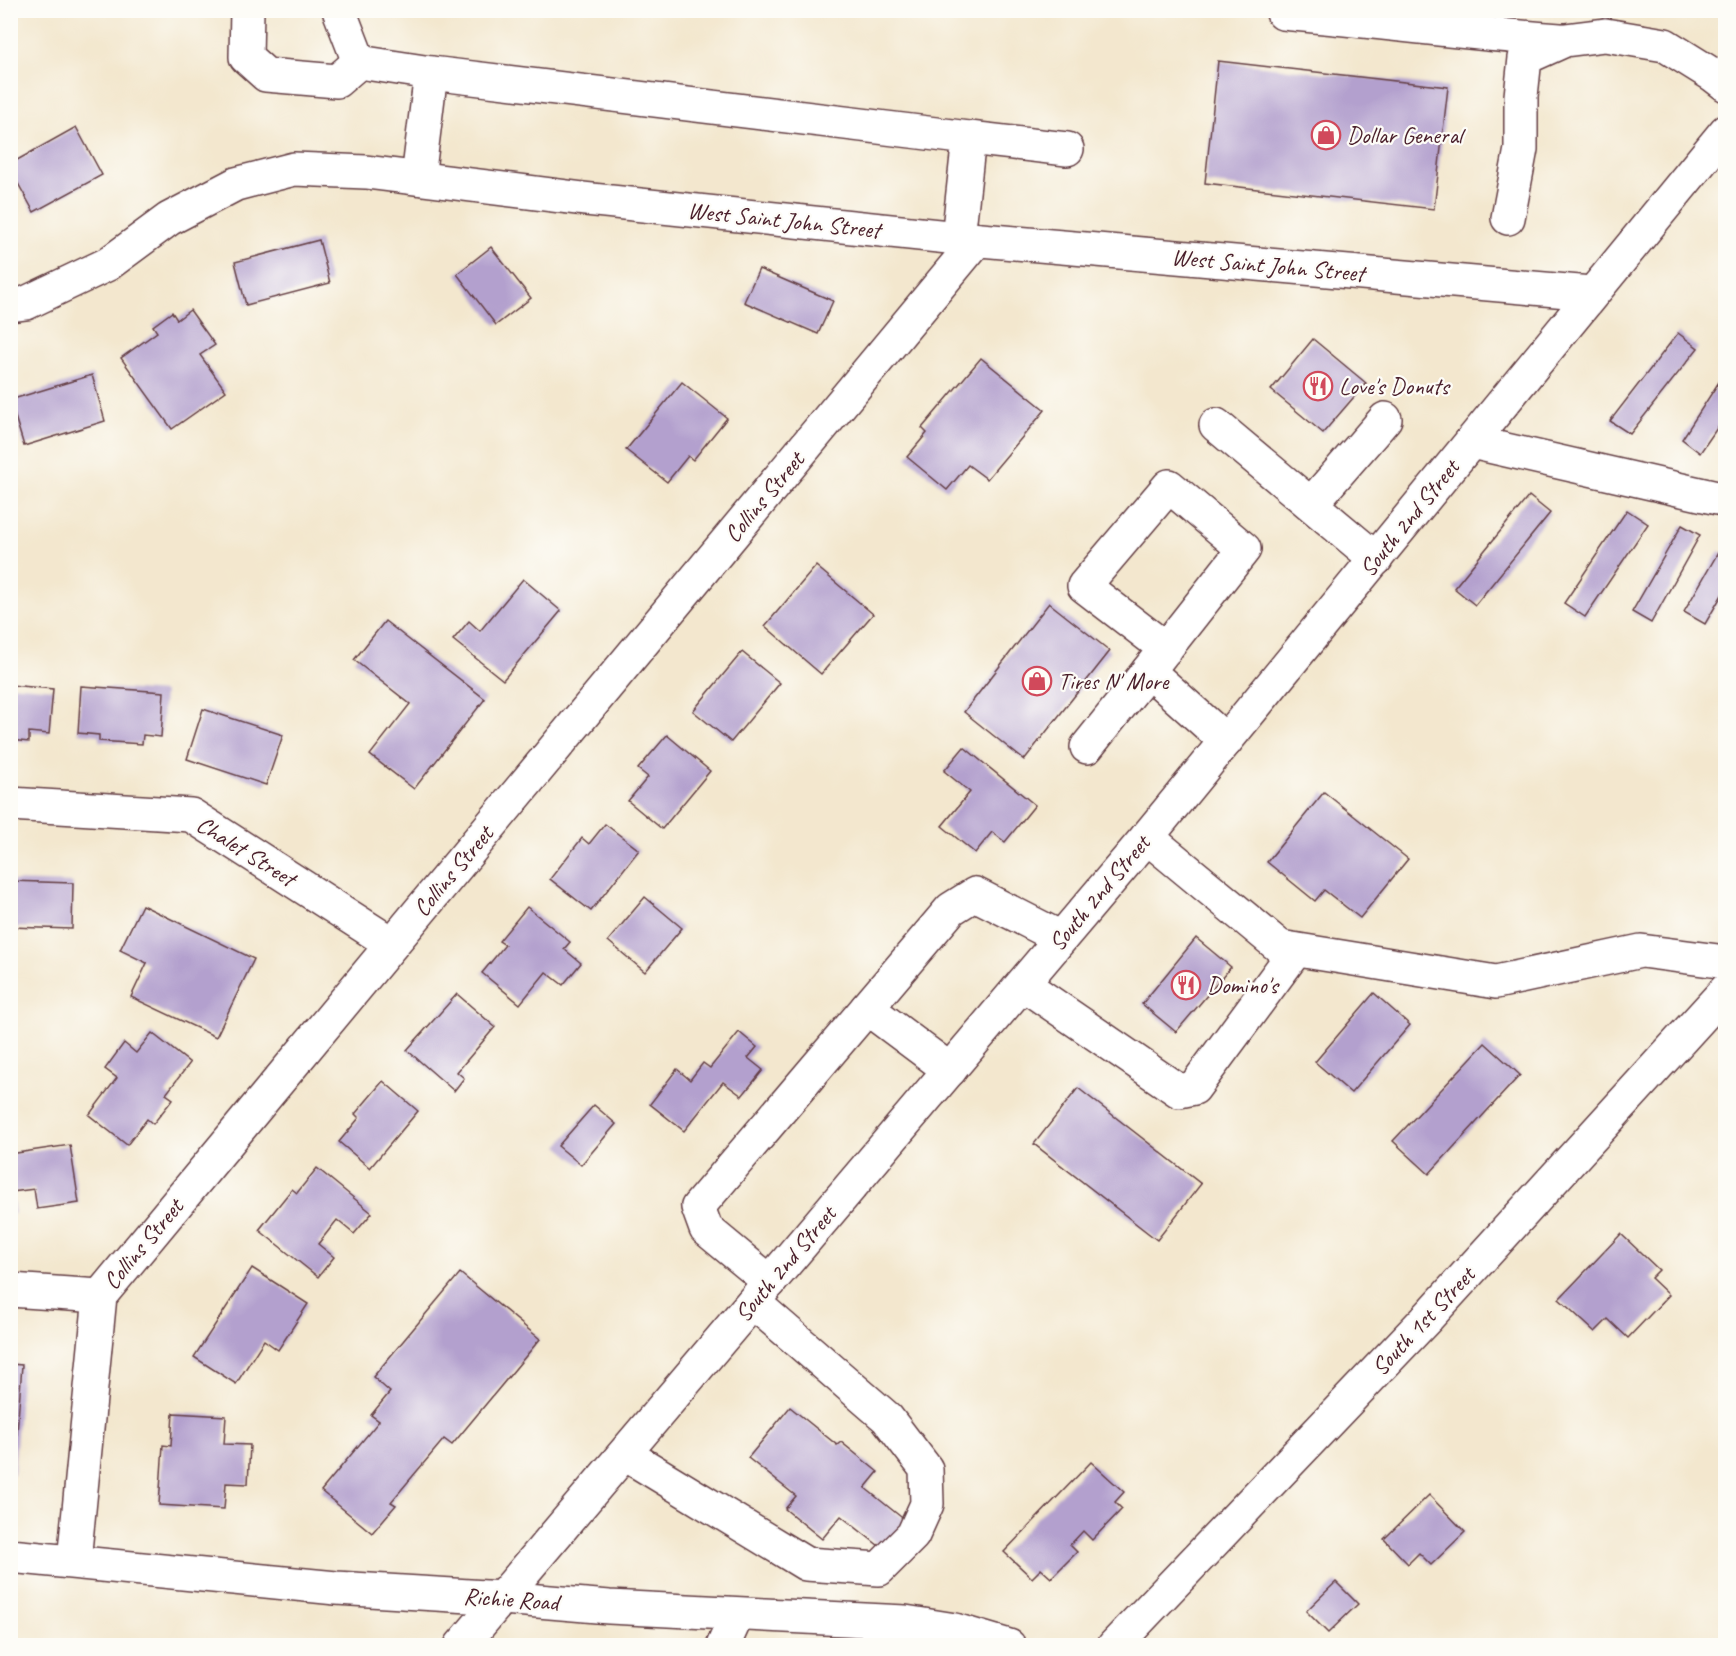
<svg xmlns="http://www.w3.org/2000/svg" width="1736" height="1656" font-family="Caveat,sans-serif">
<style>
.building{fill:#b3a0ce}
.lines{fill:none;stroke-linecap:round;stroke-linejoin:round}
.minor-casing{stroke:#633d43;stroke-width:36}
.major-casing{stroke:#633d43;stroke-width:36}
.minor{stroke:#fff;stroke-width:33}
.major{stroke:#fff;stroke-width:33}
.labels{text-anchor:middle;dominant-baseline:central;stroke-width:4.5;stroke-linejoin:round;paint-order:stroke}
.poi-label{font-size:24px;fill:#4a1f2b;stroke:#fdfcf7;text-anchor:start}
.street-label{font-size:24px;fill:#4a1f2b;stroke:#fdfcf7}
</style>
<rect width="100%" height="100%" fill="#fdfcf7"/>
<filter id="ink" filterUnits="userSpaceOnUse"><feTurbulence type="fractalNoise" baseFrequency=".0167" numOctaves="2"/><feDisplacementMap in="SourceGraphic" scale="12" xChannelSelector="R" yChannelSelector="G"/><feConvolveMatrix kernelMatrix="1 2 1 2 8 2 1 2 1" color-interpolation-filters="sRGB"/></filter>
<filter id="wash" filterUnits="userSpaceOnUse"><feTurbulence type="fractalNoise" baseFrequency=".008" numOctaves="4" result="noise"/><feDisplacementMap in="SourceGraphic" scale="24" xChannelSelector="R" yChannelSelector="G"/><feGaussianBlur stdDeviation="1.35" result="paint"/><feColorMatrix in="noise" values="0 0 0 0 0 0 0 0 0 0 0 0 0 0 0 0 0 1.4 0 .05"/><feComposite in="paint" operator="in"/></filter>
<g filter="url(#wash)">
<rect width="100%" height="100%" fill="#f3e7ce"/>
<g id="blocks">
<g class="building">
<path d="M1218,61L1448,87L1434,209L1205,183Z"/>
<path d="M76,127L102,175L34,212L10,169V164Z"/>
<path d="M319,240L330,283L246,305L235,262Z"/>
<path d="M491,247L531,298L496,325L457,274Z"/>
<path d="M759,269L833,301L818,334L744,302Z"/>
<path d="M190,310L215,345L200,355L226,391L172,429L121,358L157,332L153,326L172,312L177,320Z"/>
<path d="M1678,333L1698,348L1630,434L1610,421Z"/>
<path d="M1313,339L1366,383L1323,433L1271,390Z"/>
<path d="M981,358L1045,410L987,479L968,465L947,490L907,457L927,433L922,428Z"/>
<path d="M1726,371V415L1700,453L1682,439Z"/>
<path d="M92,375L105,421L24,446L10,400Z"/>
<path d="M682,382L727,418L693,460L688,456L667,482L626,450Z"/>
<path d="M1529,496L1550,513L1475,605L1454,588Z"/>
<path d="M1627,510L1648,524L1585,617L1564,603Z"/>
<path d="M1682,525L1700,535L1651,623L1632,612Z"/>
<path d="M1719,551L1726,555V588L1705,624L1684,612Z"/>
<path d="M816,566L873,614L821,674L765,626Z"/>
<path d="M523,579L561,611L503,680L453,640L469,621L480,631Z"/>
<path d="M1049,603L1110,651L1024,760L964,712Z"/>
<path d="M385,621L485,699L414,789L370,755L410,704L354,660Z"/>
<path d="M742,652L780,683L731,742L693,711Z"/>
<path d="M10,685L53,689L49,734L29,732V742L10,740Z"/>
<path d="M81,686L164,692L161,737L143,735L142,744L99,741V735L78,733Z"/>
<path d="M203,709L283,735L266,785L187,759Z"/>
<path d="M667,735L710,771L662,829L628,801L648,777L638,769Z"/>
<path d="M964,747L1035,805L1005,842L992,832L975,853L942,826L970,792L944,771Z"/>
<path d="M1324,792L1408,859L1360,918L1324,890L1315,901L1267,862Z"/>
<path d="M605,824L639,850L591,911L550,879L582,838L589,844Z"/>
<path d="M10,881L73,883L72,929L10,927Z"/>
<path d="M645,897L682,928L645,972L608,941Z"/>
<path d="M142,905L254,959L216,1037L131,997L147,963L120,950Z"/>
<path d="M527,907L570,942L564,949L581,963L563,985L546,972L520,1004L482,973L505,945L499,941Z"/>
<path d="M1196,938L1231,967L1176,1032L1142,1004Z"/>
<path d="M1374,993L1410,1025L1351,1093L1315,1062Z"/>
<path d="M457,994L495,1027L457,1072L464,1078L454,1091L407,1050Z"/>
<path d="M739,1032L757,1047L748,1058L763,1070L742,1096L723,1082L684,1131L650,1104L677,1069L690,1080L703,1063L710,1068Z"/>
<path d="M152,1033L190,1063L166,1094L173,1099L153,1124L147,1119L127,1145L89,1115L117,1078L105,1069L124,1043L136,1053Z"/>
<path d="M1485,1043L1520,1075L1429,1174L1393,1141Z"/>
<path d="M383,1081L418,1111L370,1168L339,1142L359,1118L355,1114Z"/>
<path d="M1078,1088L1201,1184L1157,1240L1034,1144Z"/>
<path d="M594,1105L616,1124L581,1165L558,1146Z"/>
<path d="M70,1145L79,1203L37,1209L34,1189L12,1192L15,1214H10V1154Z"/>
<path d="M317,1168L372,1213L354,1234L337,1220L318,1244L334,1257L318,1277L259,1230L292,1189L297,1193Z"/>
<path d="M1621,1234L1659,1270L1651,1278L1669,1295L1628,1338L1608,1319L1595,1332L1559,1299Z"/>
<path d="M252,1268L308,1304L278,1350L264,1340L236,1384L194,1357Z"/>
<path d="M460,1273L540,1339L452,1445L444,1439L391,1502L396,1505L372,1533L321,1491L379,1421L371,1415L390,1392L373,1377Z"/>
<path d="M10,1364L22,1365L14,1474H10Z"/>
<path d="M790,1407L837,1445L841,1442L878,1472L865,1488L911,1525L888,1553L841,1516L822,1539L785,1509L796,1496L748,1458Z"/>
<path d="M173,1413L226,1416L224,1444L250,1445L248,1484L226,1483L224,1509L159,1505L163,1445L171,1446Z"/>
<path d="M1091,1462L1124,1492L1115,1502L1122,1509L1092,1540L1083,1531L1070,1545L1077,1552L1051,1578L1041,1569L1032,1578L1004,1552Z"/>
<path d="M1429,1495L1465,1532L1431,1565L1419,1553L1408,1564L1384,1539Z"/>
<path d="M1336,1582L1358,1604L1328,1633L1306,1611Z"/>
</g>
</g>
</g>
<g filter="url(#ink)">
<use href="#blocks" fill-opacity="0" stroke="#633d43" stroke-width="1.5"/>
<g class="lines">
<g class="minor-casing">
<g id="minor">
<path d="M247,10L246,57L266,75L337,81L359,62"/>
<path d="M339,10L359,62L431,73"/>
<path d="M1283,13C1375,21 1467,34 1560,40"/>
<path d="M969,138L1067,149"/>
<path d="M418,178L431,73L969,138L958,238"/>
<path d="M1508,218L1521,149V96L1525,58L1565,40L1605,35L1665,45L1713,75L1726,85"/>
<path d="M10,305L26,303L108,264L169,219L236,184L294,169L366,172L584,199L958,238L1591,293"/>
<path d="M1216,425L1376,559"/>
<path d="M1471,442L1726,500"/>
<path d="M1311,504L1385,419"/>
<path d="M1166,649L1084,586L1169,486L1244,549L1148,671L1226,741"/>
<path d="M1087,747L1148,671"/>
<path d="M10,804L191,815L392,944"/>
<path d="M1147,837L1280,947L1496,982L1641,951L1726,962"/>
<path d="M1023,984L1179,1091L1194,1088L1296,950"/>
<path d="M867,1008L951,909L975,894L1061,938"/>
<path d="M770,1282L706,1229L698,1207L867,1008L950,1070"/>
<path d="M10,1290L100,1296"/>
<path d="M625,1454L806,1564L879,1569L913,1535L927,1504L926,1469L887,1418L753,1302"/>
<path d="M10,1556L336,1588L503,1598L609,1607L905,1622L955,1630L1009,1646"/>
<path d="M74,1561L100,1296L977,240"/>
<path d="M723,1646L737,1615"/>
<path d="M1114,1646L1428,1317L1726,990"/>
</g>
</g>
<g class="major-casing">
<path id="major" d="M461,1646L1147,837L1726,131"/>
</g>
<use href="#minor" class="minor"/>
<use href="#major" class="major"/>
</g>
</g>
<defs>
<g id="shop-ring" transform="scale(1.5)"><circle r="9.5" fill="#fdfcf7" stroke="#d1495b" stroke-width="1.5"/><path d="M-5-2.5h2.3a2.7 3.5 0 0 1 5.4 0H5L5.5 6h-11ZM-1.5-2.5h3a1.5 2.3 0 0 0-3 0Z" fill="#d1495b"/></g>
<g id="restaurant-ring" transform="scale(1.5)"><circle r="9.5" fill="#fdfcf7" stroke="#d1495b" stroke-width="1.5"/><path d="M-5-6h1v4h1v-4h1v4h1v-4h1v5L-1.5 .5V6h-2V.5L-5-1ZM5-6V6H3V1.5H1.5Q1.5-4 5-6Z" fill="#d1495b"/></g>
</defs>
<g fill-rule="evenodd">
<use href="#shop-ring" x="1326" y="135"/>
<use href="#restaurant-ring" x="1318" y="386"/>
<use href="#shop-ring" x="1037" y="681"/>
<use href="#restaurant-ring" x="1186" y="985"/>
</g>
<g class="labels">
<g class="poi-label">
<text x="1347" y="135">Dollar General</text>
<text x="1339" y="386">Love's Donuts</text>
<text x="1058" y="681">Tires N' More</text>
<text x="1207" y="985">Domino's</text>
</g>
<g class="street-label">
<text transform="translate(784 220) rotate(6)">West Saint John Street</text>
<text transform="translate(1268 265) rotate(5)">West Saint John Street</text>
<text transform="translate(764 497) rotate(-50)">Collins Street</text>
<text transform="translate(1409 518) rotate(-51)">South 2nd Street</text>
<text transform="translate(246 851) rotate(32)">Chalet Street</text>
<text transform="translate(453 871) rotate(-50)">Collins Street</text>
<text transform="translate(1099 893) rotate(-50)">South 2nd Street</text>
<text transform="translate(143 1244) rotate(-50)">Collins Street</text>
<text transform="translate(785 1264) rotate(-50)">South 2nd Street</text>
<text transform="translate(1423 1321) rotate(-47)">South 1st Street</text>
<text transform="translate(511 1599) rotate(4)">Richie Road</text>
</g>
</g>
<rect width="1736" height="1656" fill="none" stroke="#fdfcf7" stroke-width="36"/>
</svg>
